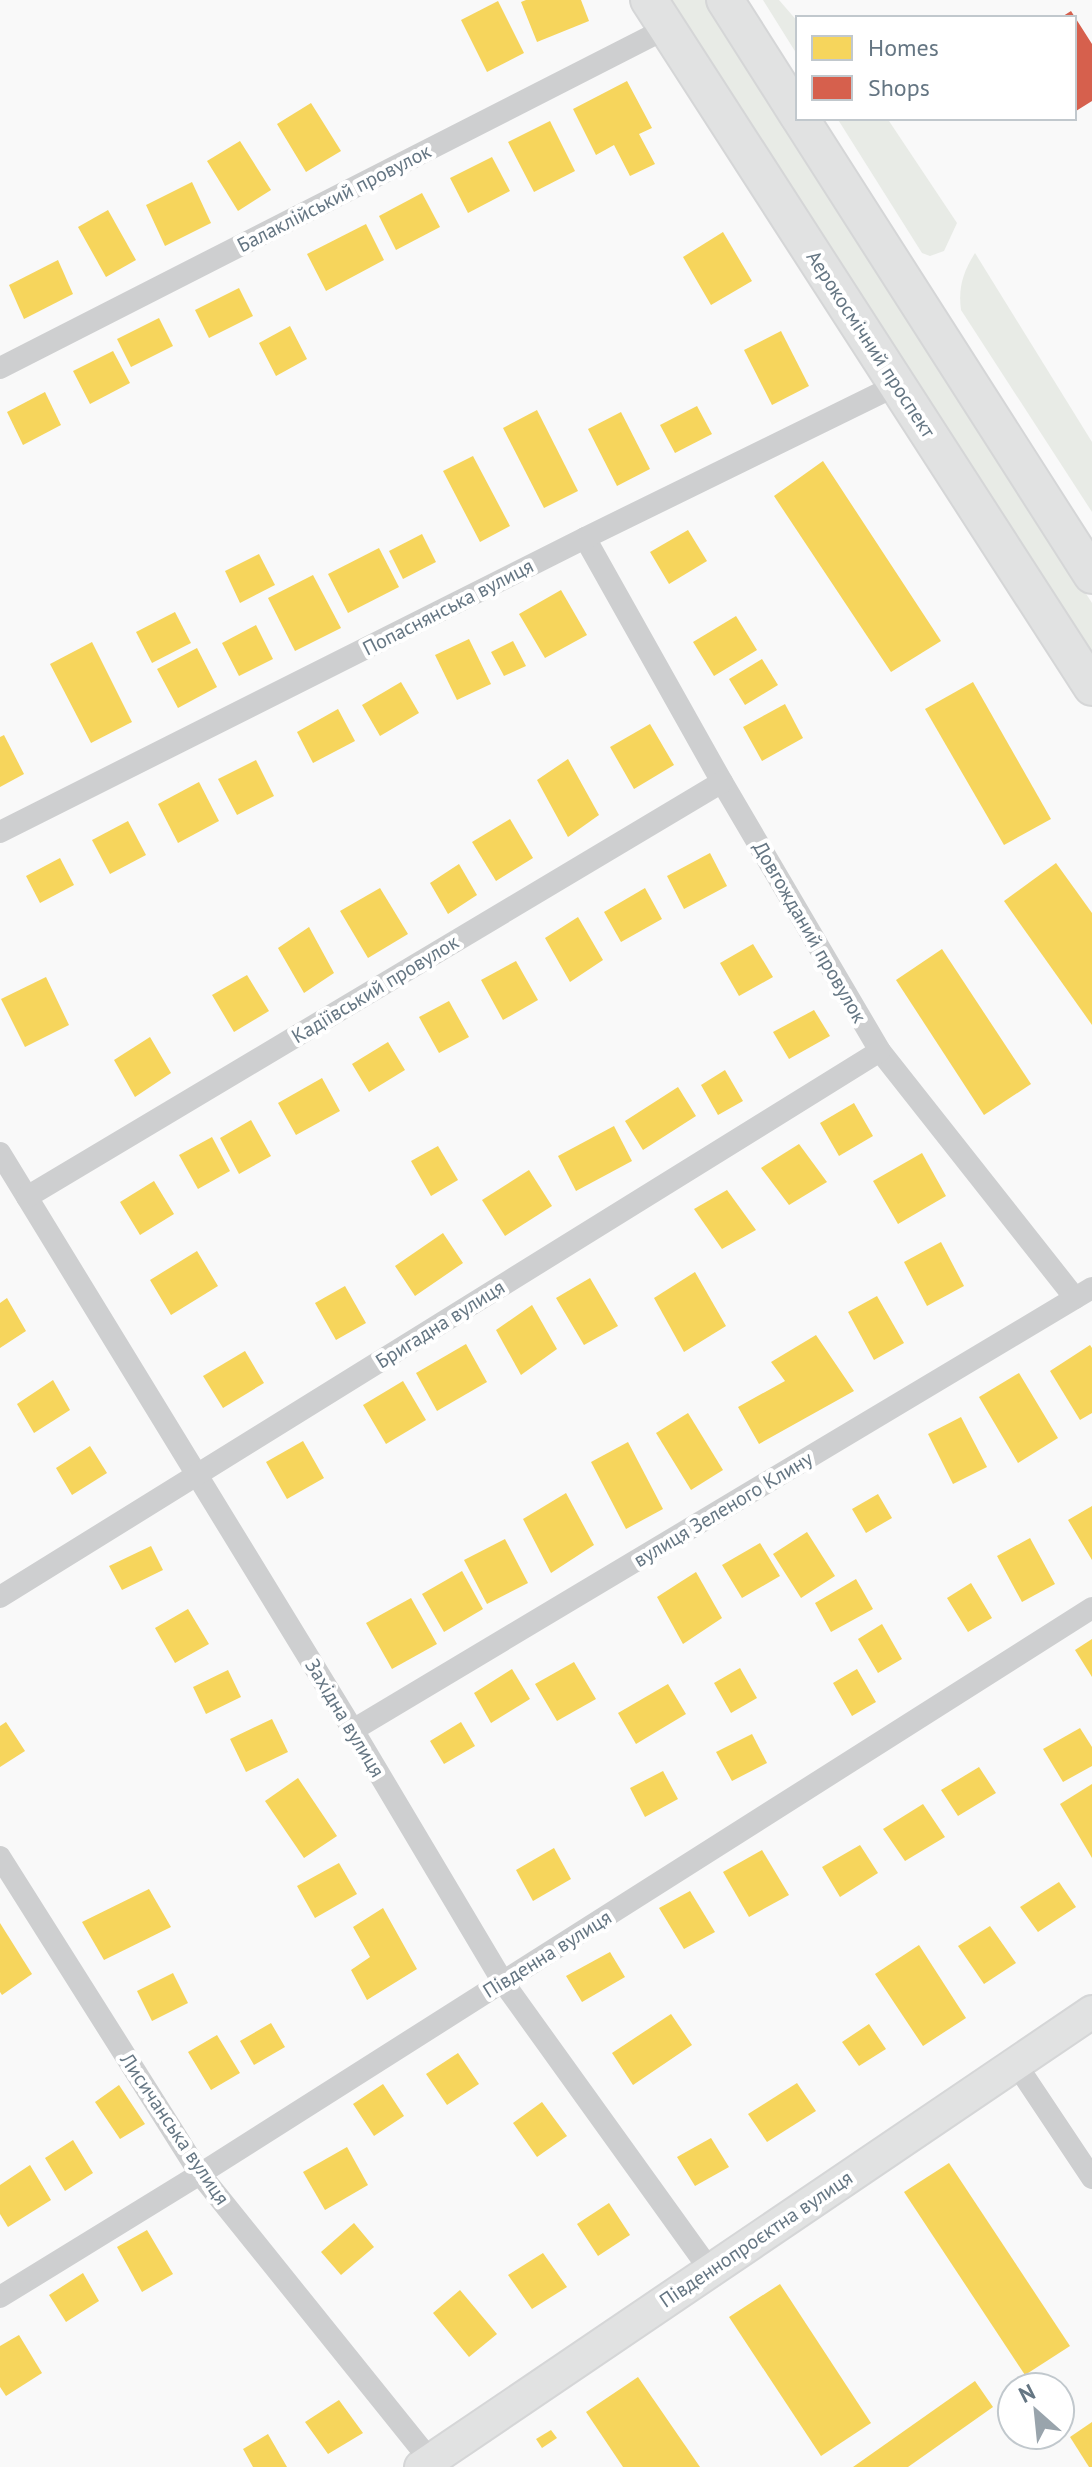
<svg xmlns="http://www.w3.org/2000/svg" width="1092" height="2467" font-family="'PT Sans',sans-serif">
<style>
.green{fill:#e8ebe6}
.homes{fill:#f6d55c}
.shops{fill:#d6604d}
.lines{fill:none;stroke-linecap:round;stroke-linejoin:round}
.secondary-casing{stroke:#d5d6d7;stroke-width:36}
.primary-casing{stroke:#d5d6d7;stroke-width:40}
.street{stroke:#cecfd0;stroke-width:22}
.secondary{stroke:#e1e2e2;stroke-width:32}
.primary{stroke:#e1e2e2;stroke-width:36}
.labels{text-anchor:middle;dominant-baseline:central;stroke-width:8;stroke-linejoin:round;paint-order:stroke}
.street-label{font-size:20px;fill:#657683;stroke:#fff}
</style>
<rect width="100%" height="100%" fill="#f9f9f9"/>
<g class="green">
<path d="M664,0H707L1092,603V663Z"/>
<path d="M763,0H779L798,22V56Z"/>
<path d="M837,118H887L957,223L944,251L930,256L922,253Z"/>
<path d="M975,253L1092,442V512L961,310C958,288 963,272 975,253Z"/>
</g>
<g class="homes">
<path d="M526,0H581L589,21L537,42L521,2Z"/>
<path d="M498,1L524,53L487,72L461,20Z"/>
<path d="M627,81L652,128L639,134L655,164L630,176L614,145L596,155L573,109Z"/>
<path d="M311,103L341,151L306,172L277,124Z"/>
<path d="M550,121L575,171L534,192L508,142Z"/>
<path d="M240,141L271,190L238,211L207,161Z"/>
<path d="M492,157L510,191L468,213L450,178Z"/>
<path d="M192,182L211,223L165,246L146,205Z"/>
<path d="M422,193L440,227L396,250L379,216Z"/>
<path d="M108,210L136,260L106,277L78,227Z"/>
<path d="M366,224L384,260L326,291L307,254Z"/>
<path d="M723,232L752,281L711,305L683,257Z"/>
<path d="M58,260L73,294L24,319L9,285Z"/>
<path d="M239,288L253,316L209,338L195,310Z"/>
<path d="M159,318L173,346L131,367L117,339Z"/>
<path d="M290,326L307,359L276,376L259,343Z"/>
<path d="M781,331L809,386L772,405L744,350Z"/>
<path d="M113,351L130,383L90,404L73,371Z"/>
<path d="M45,392L61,425L23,445L7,412Z"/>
<path d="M697,406L712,434L675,453L660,425Z"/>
<path d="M537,410L578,491L544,508L503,428Z"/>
<path d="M621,412L650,469L617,486L588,429Z"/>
<path d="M473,456L510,526L480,542L443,471Z"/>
<path d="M823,461L941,641L891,672L774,496Z"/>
<path d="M688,530L707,561L669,584L650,552Z"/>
<path d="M422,534L436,562L403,579L389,551Z"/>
<path d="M379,548L399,587L348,613L328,574Z"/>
<path d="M259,554L275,585L240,603L225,571Z"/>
<path d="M313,575L341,628L295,651L268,598Z"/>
<path d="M561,590L587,635L545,658L519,614Z"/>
<path d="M175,612L191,643L152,663L136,632Z"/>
<path d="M736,616L757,650L714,676L693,642Z"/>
<path d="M256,625L273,659L239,676L222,643Z"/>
<path d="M469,639L491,684L457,700L435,655Z"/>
<path d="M513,641L526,666L504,676L491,652Z"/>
<path d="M92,642L132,722L91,743L50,664Z"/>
<path d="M197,648L217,687L178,708L157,669Z"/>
<path d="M762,659L778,685L745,705L729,679Z"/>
<path d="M401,682L419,713L380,736L362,705Z"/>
<path d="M973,682L1051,819L1004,845L925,709Z"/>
<path d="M785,704L803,738L762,761L743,727Z"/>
<path d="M338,709L355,741L313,763L297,732Z"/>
<path d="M650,724L674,765L634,789L610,747Z"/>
<path d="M4,735L24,774L0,787V737Z"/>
<path d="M568,759L599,815L568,837L537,780Z"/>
<path d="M256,760L274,796L237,815L218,779Z"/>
<path d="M199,782L219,821L178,843L158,804Z"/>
<path d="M510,819L533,858L496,881L472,842Z"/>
<path d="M128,821L146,855L110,874L92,840Z"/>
<path d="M710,853L727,886L684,909L667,876Z"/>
<path d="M60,858L74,885L40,903L26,876Z"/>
<path d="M1056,863L1092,913V1025L1004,901Z"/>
<path d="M459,864L477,895L448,914L430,883Z"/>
<path d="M380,888L408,934L368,958L340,911Z"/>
<path d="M645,888L662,919L621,942L604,912Z"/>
<path d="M578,917L603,960L570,982L545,938Z"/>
<path d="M309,927L334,973L304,993L278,948Z"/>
<path d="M753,944L773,977L739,996L720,963Z"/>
<path d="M942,949L1031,1084L984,1115L896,980Z"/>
<path d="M516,961L538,1000L503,1020L481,980Z"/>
<path d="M247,975L269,1011L234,1032L212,995Z"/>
<path d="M46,977L69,1025L25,1047L1,999Z"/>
<path d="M449,1001L469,1037L439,1053L419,1017Z"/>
<path d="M814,1010L830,1036L789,1059L773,1032Z"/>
<path d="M150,1037L171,1073L135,1097L114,1060Z"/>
<path d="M388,1042L405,1070L369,1092L352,1064Z"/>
<path d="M725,1070L743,1101L718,1115L701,1085Z"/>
<path d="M322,1078L340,1111L296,1135L278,1103Z"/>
<path d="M678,1087L696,1116L643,1150L625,1121Z"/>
<path d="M854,1103L873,1136L839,1156L820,1123Z"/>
<path d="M251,1120L271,1156L239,1174L220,1138Z"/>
<path d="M614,1126L632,1161L576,1191L558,1156Z"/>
<path d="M212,1137L230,1171L198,1189L179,1155Z"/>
<path d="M799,1144L827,1182L789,1205L761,1168Z"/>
<path d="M438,1146L458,1180L431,1196L411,1161Z"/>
<path d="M922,1153L946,1196L898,1224L873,1181Z"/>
<path d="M529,1170L552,1206L505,1236L482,1200Z"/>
<path d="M154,1181L174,1214L140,1235L120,1202Z"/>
<path d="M727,1190L756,1230L722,1249L694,1209Z"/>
<path d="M443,1233L463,1263L415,1296L395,1266Z"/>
<path d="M941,1242L964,1286L927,1306L904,1262Z"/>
<path d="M197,1251L218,1286L171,1315L150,1280Z"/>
<path d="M695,1272L726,1326L684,1352L654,1298Z"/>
<path d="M590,1278L618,1326L584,1345L556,1298Z"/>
<path d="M345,1286L366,1323L336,1340L315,1303Z"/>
<path d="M877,1296L904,1343L874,1360L848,1312Z"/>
<path d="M7,1298L26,1331L0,1348V1303Z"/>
<path d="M532,1305L557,1349L521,1375L496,1330Z"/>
<path d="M816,1335L854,1391L759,1444L738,1407L785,1381L771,1362Z"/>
<path d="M466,1344L487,1382L437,1411L416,1373Z"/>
<path d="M1090,1345L1092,1348V1413L1080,1420L1050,1371Z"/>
<path d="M245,1351L264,1383L223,1408L203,1376Z"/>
<path d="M1019,1373L1058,1438L1018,1463L979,1397Z"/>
<path d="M53,1380L70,1410L34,1433L17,1404Z"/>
<path d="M403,1381L426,1420L386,1444L363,1405Z"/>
<path d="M688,1413L723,1470L691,1490L656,1433Z"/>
<path d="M961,1417L987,1467L953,1484L928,1434Z"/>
<path d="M303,1441L324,1478L287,1499L266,1462Z"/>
<path d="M628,1442L663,1509L626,1529L591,1462Z"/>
<path d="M90,1446L107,1473L72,1495L56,1468Z"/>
<path d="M566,1493L594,1545L551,1573L523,1519Z"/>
<path d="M878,1494L892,1518L866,1533L852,1509Z"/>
<path d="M1092,1506V1560L1068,1520Z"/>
<path d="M807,1532L835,1576L801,1598L773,1554Z"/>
<path d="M1030,1538L1055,1584L1022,1602L997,1556Z"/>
<path d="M505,1539L528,1583L487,1604L464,1560Z"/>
<path d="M760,1543L780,1576L742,1598L722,1565Z"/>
<path d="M151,1546L163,1570L122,1590L109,1566Z"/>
<path d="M462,1571L483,1609L444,1632L422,1594Z"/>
<path d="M696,1572L722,1618L683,1644L657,1597Z"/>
<path d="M856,1579L873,1609L831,1632L815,1603Z"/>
<path d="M971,1583L992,1618L968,1632L947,1598Z"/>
<path d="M411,1598L437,1644L392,1669L366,1623Z"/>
<path d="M188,1609L209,1644L175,1663L155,1628Z"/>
<path d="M882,1624L902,1659L878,1673L858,1639Z"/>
<path d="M1092,1639V1677L1075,1650Z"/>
<path d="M574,1662L596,1699L557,1721L535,1684Z"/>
<path d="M740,1668L757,1698L731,1713L714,1683Z"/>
<path d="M512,1669L530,1699L491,1723L474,1693Z"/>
<path d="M857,1669L876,1702L852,1716L833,1683Z"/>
<path d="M228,1670L241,1697L206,1714L193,1687Z"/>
<path d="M668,1684L686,1714L636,1744L618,1713Z"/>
<path d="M272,1719L288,1752L246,1772L230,1739Z"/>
<path d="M6,1722L25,1751L0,1767V1726Z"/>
<path d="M461,1722L475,1746L444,1764L430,1741Z"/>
<path d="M1080,1728L1092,1747V1766L1063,1782L1043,1749Z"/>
<path d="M752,1734L767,1763L732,1781L716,1752Z"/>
<path d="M979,1767L996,1793L958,1816L941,1790Z"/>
<path d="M663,1771L678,1799L645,1817L630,1788Z"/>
<path d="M298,1778L337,1836L304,1858L265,1801Z"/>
<path d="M1092,1784V1858L1060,1804Z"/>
<path d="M923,1804L945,1837L905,1861L883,1829Z"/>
<path d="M860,1845L878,1873L840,1897L822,1867Z"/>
<path d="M554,1848L571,1879L533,1901L516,1870Z"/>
<path d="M762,1850L789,1895L749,1917L723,1872Z"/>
<path d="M339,1863L357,1894L315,1918L297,1886Z"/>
<path d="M1059,1882L1076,1907L1038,1932L1020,1907Z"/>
<path d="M149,1889L171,1927L104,1960L82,1922Z"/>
<path d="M690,1891L715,1932L684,1949L659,1908Z"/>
<path d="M383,1908L417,1969L367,2000L351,1970L370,1957L353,1927Z"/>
<path d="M0,1923L32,1974L2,1995L0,1992Z"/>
<path d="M990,1926L1016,1963L984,1984L958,1946Z"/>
<path d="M919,1945L966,2018L923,2046L875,1974Z"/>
<path d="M610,1952L625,1977L582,2002L566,1976Z"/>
<path d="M173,1973L188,2003L152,2021L137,1991Z"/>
<path d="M671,2014L692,2045L633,2085L612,2053Z"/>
<path d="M271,2023L285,2047L254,2065L240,2041Z"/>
<path d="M869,2024L886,2049L859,2066L842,2042Z"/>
<path d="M217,2035L240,2073L211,2090L188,2052Z"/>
<path d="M458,2053L479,2084L447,2105L426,2074Z"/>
<path d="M797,2083L816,2111L767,2142L748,2114Z"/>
<path d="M383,2084L404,2116L374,2136L353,2104Z"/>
<path d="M119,2085L145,2124L120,2139L95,2102Z"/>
<path d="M542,2102L567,2136L537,2157L513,2123Z"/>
<path d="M711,2138L729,2167L695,2186L677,2157Z"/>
<path d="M73,2140L93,2173L65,2191L45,2158Z"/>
<path d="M347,2147L368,2185L325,2210L303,2172Z"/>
<path d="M949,2163L1070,2346L1025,2375L904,2192Z"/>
<path d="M30,2165L51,2200L8,2227L0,2214V2185Z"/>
<path d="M609,2203L630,2235L598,2256L577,2224Z"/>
<path d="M354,2223L374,2247L341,2275L321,2252Z"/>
<path d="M147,2230L173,2274L142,2292L117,2247Z"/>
<path d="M543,2253L567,2287L532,2309L508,2275Z"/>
<path d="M83,2273L99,2301L66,2322L49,2295Z"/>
<path d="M780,2284L871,2423L821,2456L729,2317Z"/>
<path d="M460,2290L497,2334L469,2357L433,2313Z"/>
<path d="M19,2335L42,2373L6,2396L0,2387V2346Z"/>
<path d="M638,2377L700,2467H623L586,2412Z"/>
<path d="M975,2381L993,2407L908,2467H853Z"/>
<path d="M339,2400L363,2433L328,2454L305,2422Z"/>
<path d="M1092,2422V2467H1089L1070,2437Z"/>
<path d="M551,2430L557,2438L542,2448L536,2439Z"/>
<path d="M268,2434L287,2467H253L243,2449Z"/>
</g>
<path class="shops" d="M1071,11L1092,44V101L1076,111L1074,108V18H1060Z"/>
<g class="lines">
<g class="secondary-casing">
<path id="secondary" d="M421,2467L1092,2012"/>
</g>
<g class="primary-casing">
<g id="primary">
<path d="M649,0L1092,687"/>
<path d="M725,0L798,115"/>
<path d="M800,118L1092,575"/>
</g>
</g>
<g class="street">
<path d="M0,368L667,28"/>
<path d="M585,538L722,782L880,1051L1075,1298"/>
<path d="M0,832L585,538L897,385"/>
<path d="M0,1153L353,1730L503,1982L710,2270"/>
<path d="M27,1197L722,782"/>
<path d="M0,1597L880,1051"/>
<path d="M353,1730L1092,1288"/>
<path d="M0,1857L200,2174L430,2460"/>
<path d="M1016,2064L1092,2178"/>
<path d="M0,2297L200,2174L1092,1608"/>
</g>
<use href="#secondary" class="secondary"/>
<use href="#primary" class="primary"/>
</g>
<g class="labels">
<g class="street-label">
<text transform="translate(334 198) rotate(-27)">Балаклійський провулок</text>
<text transform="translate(871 344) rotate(57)">Аерокосмічний проспект</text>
<text transform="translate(448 607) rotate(-27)">Попаснянська вулиця</text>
<text transform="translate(810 932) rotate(60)">Довгожданий провулок</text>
<text transform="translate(375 989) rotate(-31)">Кадіївський провулок</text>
<text transform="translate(440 1324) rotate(-32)">Бригадна вулиця</text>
<text transform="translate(723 1509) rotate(-31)">вулиця Зеленого Клину</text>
<text transform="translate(345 1718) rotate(59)">Західна вулиця</text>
<text transform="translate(547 1954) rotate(-32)">Південна вулиця</text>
<text transform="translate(175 2129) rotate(56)">Лисичанська вулиця</text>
<text transform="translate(756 2239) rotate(-34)">Південнопроєктна вулиця</text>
</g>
</g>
<rect x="796" y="16" width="280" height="104" fill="#ffffff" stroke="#c1c8cd" stroke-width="2"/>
<rect x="812" y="36" width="40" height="24" fill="#f6d55c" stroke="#c1c8cd" stroke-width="2"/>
<text x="868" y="56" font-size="24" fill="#657683">Homes</text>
<rect x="812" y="76" width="40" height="24" fill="#d6604d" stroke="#c1c8cd" stroke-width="2"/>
<text x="868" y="96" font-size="24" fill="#657683">Shops</text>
<g transform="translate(1036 2411) rotate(333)"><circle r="38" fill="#ffffff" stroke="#c1c8cd" stroke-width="2"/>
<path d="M0-6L14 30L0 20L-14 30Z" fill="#99a4ac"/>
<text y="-12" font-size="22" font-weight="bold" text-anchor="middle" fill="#657683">N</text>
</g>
</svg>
